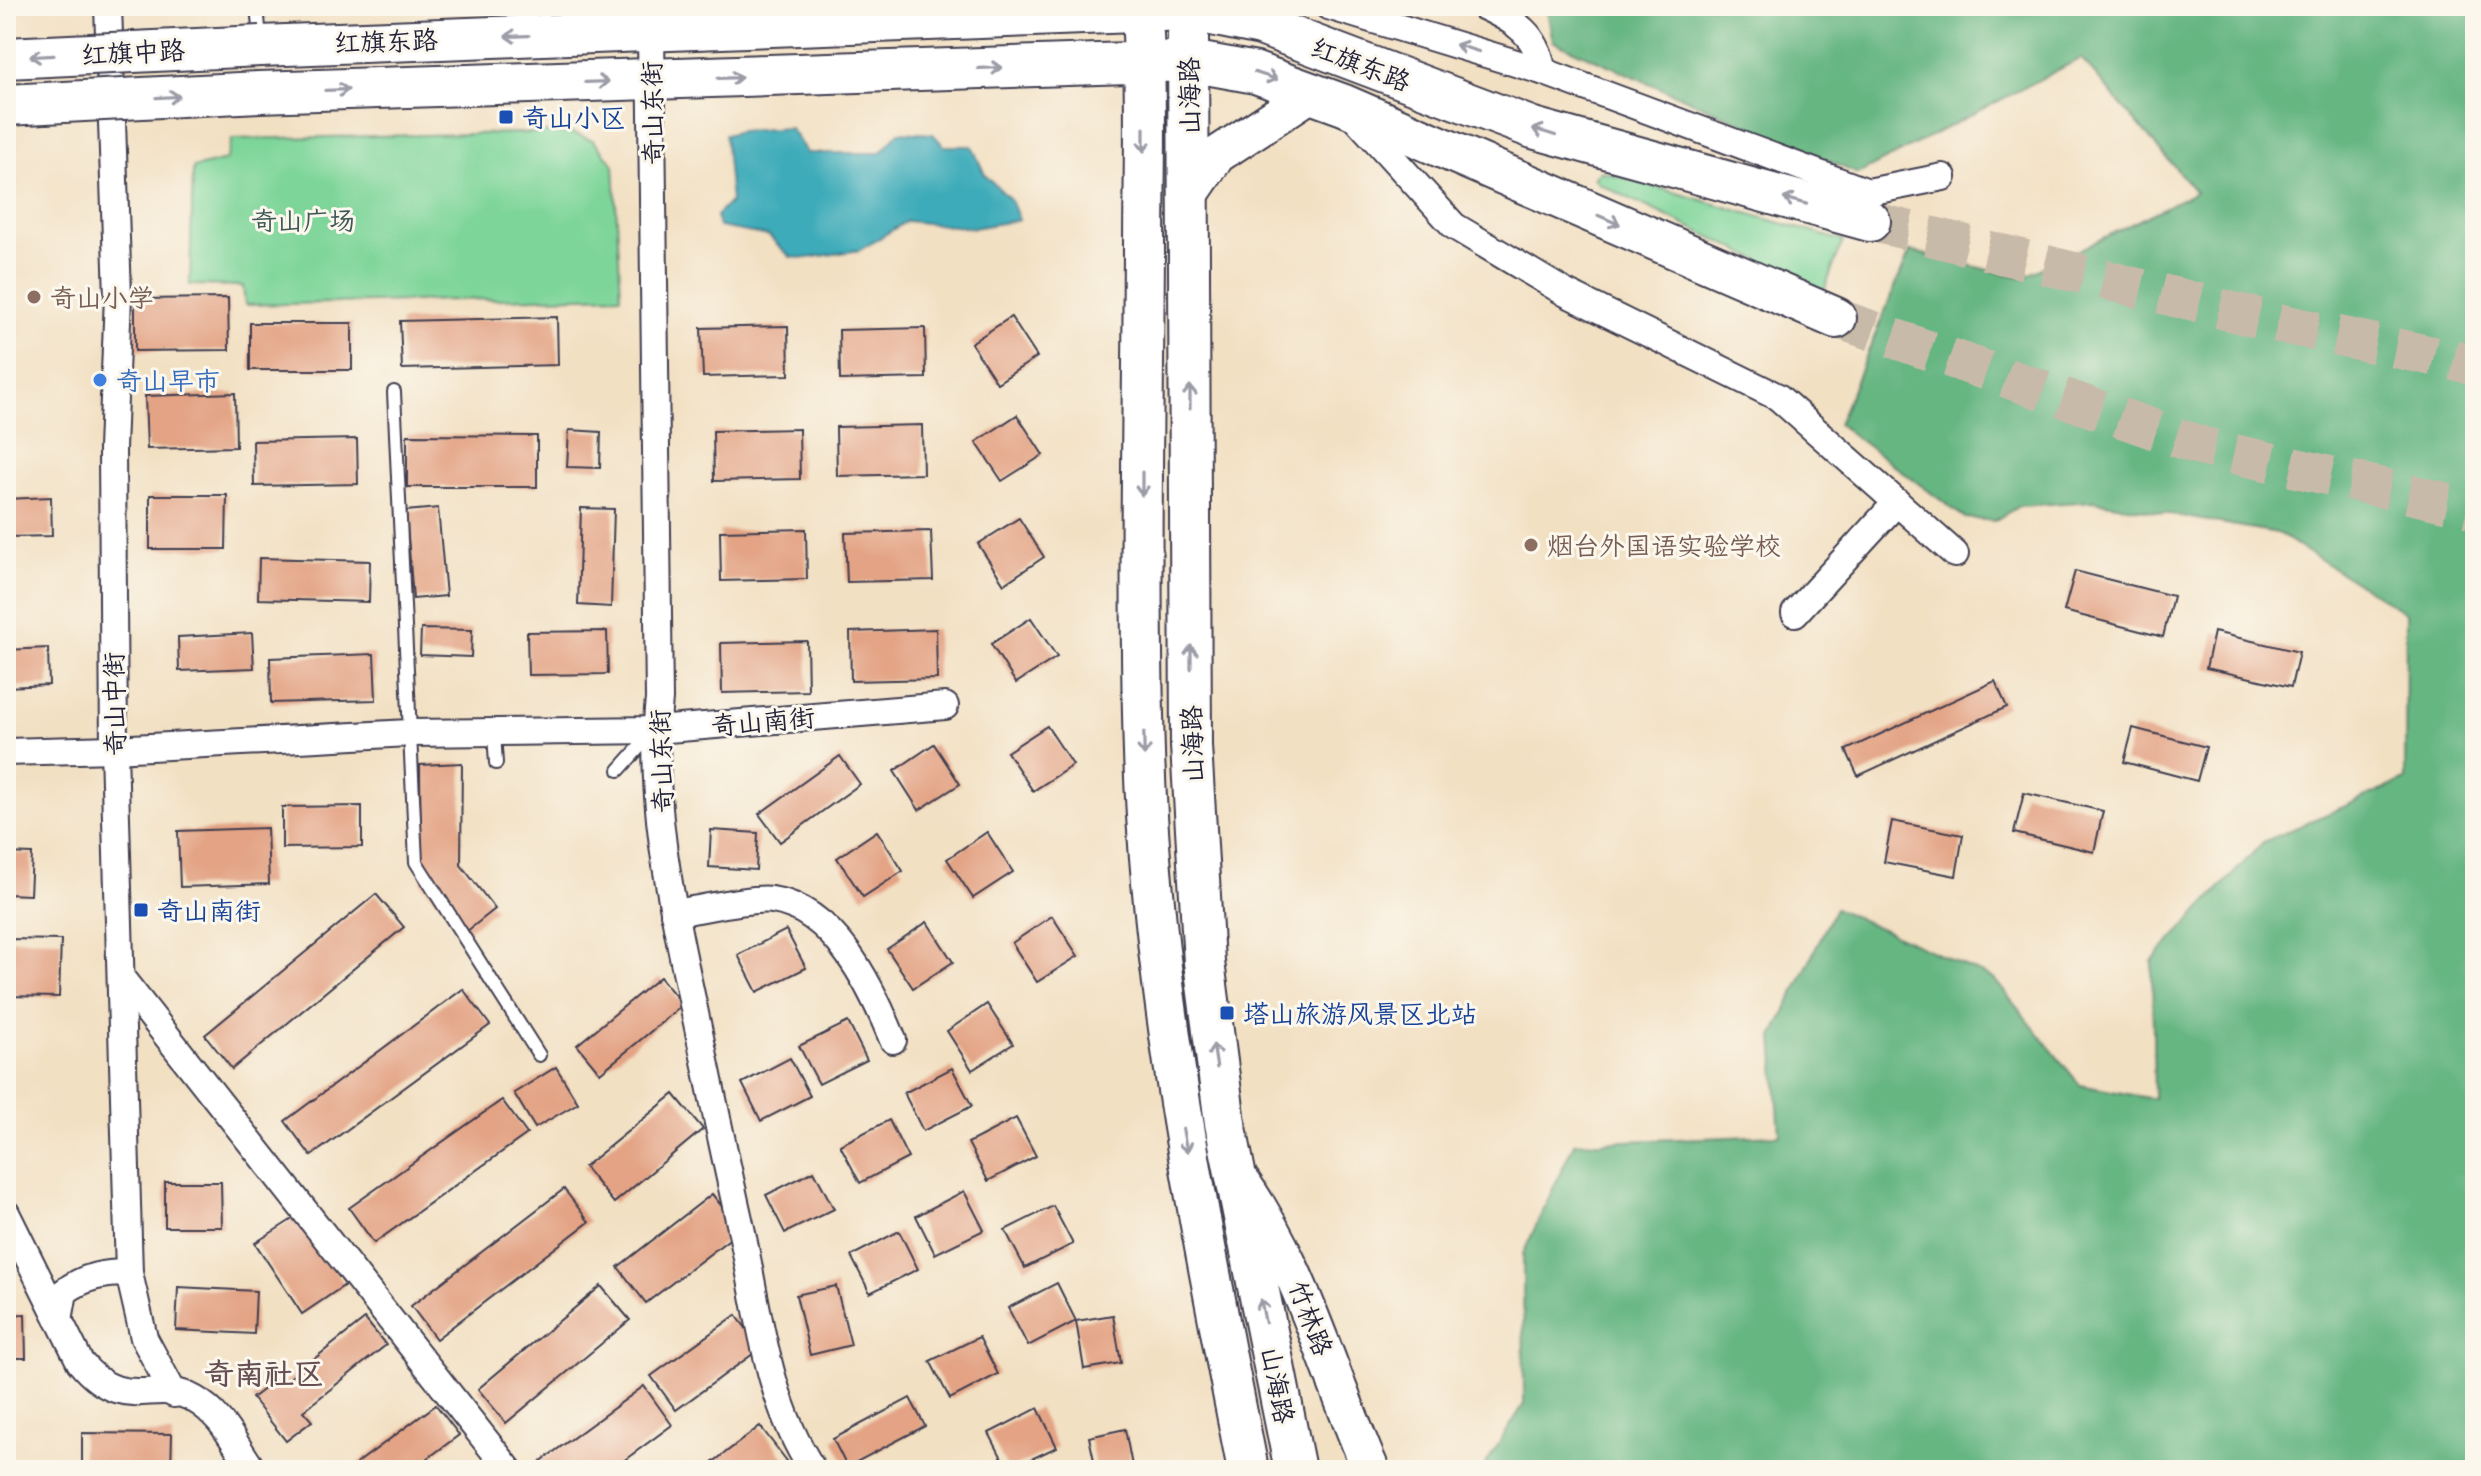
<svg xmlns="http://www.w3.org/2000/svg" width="2481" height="1476" font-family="'Patrick Hand','LXGW WenKai TC',sans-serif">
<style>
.green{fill:#7ed59a;stroke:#507c6a;stroke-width:2}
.forest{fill:#66b682;stroke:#446c5e;stroke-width:2}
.water{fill:#3cabb9;stroke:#2f667a;stroke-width:2}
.building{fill:#e3a384}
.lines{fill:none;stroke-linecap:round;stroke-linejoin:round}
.primary-tunnel{stroke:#c8baa8;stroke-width:40;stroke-dasharray:40 20;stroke-linecap:butt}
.service-casing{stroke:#413e4f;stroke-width:16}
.minor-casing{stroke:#413e4f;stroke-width:30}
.secondary-casing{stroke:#413e4f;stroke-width:40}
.primary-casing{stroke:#413e4f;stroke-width:44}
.service{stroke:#fff;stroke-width:12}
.minor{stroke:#fff;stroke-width:26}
.secondary{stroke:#fff;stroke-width:36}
.primary{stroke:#fff;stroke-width:40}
.primary-bridge-casing{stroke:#413e4f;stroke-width:44;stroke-linecap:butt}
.primary-bridge{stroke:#fff;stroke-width:40}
.oneway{stroke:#9c9ca7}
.transit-dot{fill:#1a4fb4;stroke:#fbf7ec;stroke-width:3}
.education-dot{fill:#8d6e63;stroke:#fbf7ec;stroke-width:3}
.shop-dot{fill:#3f7fe0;stroke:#fbf7ec;stroke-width:3}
.labels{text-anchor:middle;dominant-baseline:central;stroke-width:6;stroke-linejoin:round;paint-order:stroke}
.street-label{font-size:26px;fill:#22223b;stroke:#fbf7ec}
.transit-label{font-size:26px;fill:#164399;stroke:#fbf7ec;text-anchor:start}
.park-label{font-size:26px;fill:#3e5858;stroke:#fbf7ec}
.education-label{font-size:26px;fill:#785e54;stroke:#fbf7ec;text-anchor:start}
.shop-label{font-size:26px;fill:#366cbe;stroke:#fbf7ec;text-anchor:start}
.quarter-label{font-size:30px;font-weight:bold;fill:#664f55;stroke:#fbf7ec}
</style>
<rect width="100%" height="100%" fill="#fbf7ec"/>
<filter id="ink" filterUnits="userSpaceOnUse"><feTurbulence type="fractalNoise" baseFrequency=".0125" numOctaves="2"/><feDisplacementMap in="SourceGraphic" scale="16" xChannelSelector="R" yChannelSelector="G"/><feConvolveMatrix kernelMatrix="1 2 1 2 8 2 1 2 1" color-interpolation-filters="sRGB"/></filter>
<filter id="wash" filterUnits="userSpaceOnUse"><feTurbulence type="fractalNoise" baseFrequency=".006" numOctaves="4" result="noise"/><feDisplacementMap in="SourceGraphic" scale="32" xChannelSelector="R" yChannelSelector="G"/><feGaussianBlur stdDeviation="1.8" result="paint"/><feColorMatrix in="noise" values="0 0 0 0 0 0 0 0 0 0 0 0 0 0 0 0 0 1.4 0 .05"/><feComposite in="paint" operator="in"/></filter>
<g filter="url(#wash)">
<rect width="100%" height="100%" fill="#f2e0c3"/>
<g class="green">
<path d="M569,132L593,140L614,165L621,296L245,305L243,286L190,285L193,168L226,160L232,139Z"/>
<path d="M1601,171L1843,241L1824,291L1599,184L1594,178Z"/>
</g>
<path class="forest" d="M1546,6H2475V1470H1482L1524,1404L1523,1254L1574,1143L1780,1135L1773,1037L1835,908L1994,979L2080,1085L2154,1099L2152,961L2263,842L2405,780L2406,613L2277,533L2094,501L2019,506L1994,521L1965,518L1838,424L1910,251L2022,278L2196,192L2081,58L1858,174L1553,41Z"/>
<path class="water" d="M790,128L807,153H880L899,132L933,134L944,146H972L985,175L1011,200L1019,220L973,228L907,221L860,250L808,258L790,257L769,236L719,227L716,216L731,201L725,135L740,131Z"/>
<g id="blocks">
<g class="building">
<path d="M228,298L229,350L135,351V299Z"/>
<path d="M557,317L558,365L402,369L400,321Z"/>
<path d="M1011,317L1037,357L997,383L971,343Z"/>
<rect x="250" y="323" width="102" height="47"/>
<path d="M788,326L789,375L703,377L701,328Z"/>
<path d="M925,328L926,378L840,380L839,330Z"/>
<path d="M235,393L236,447L147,449L145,396Z"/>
<path d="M1017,415L1043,455L1002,481L976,442Z"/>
<path d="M922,425L923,474L837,476L836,427Z"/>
<path d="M799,429L800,479L714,481L713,431Z"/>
<path d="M569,430L601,432L600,468L567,467Z"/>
<path d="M407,435L537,436V487H407Z"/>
<path d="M357,439L358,484L254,486L253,441Z"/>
<path d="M150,495H227L226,549H150Z"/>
<path d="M51,497L52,536L6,537V499Z"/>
<path d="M438,508L446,596L413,599L406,511Z"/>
<path d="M581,508L614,509L611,607L578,605Z"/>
<path d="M1019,518L1044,557L1004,584L978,544Z"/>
<path d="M806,529L807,579L721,581L720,531Z"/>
<path d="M931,531L933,580L847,582L845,533Z"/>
<path d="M259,558L370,561L369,602L258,599Z"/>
<path d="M2075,571L2173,596L2163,637L2064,611Z"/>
<path d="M1031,618L1057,657L1016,683L991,644Z"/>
<path d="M421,629L472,630L471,657L420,655Z"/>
<path d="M936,629L937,679L851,681L850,632Z"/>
<path d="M607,631L608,674L528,675L527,632Z"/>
<path d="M2214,632L2299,652L2291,687L2206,668Z"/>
<path d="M252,633L254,668L179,671L178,637Z"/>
<path d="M807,641L808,691L722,693L721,643Z"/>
<path d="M48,648L49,685L6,687V650Z"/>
<path d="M374,654L376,700L271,703L270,658Z"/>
<path d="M1995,681L2007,707L1858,776L1846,750Z"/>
<path d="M1047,726L1073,765L1033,791L1007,752Z"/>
<path d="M2133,728L2206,747L2197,781L2124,762Z"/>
<path d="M934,744L960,784L919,810L894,771Z"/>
<path d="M840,756L860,784L780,842L759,814Z"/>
<path d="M462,763L461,865L495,909L466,932L421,883L420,765Z"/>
<path d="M2024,793L2103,811L2094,852L2014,833Z"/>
<path d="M362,806V847L282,848V807Z"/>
<path d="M1892,821L1963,835L1956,876L1884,862Z"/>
<path d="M267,828L269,884L180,887L178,831Z"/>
<path d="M711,830L758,833L756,870L709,867Z"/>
<path d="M877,831L903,871L863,897L837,858Z"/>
<path d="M987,832L1013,872L973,898L947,859Z"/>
<path d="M6,853L32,854L30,895L6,894Z"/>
<path d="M376,894L404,927L232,1069L205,1035Z"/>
<path d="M1052,916L1078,956L1037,982L1012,943Z"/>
<path d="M927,922L953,962L913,988L887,949Z"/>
<path d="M786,930L806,968L757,992L738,955Z"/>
<path d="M6,939L61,940L59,997L6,996Z"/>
<path d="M660,977L683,1005L600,1073L577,1045Z"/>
<path d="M463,989L490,1025L311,1156L285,1121Z"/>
<path d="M987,1004L1013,1044L972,1070L947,1031Z"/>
<path d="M848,1022L867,1060L819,1084L799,1046Z"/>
<path d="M790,1058L810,1096L761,1121L742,1083Z"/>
<path d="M556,1067L578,1103L535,1128L514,1093Z"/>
<path d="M952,1068L972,1106L923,1131L904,1093Z"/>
<path d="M674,1094L703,1129L614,1203L584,1167Z"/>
<path d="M502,1100L527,1134L374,1243L349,1208Z"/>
<path d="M1016,1118L1036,1156L988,1181L968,1143Z"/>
<path d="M889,1120L908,1158L860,1183L840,1145Z"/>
<path d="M814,1171L834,1209L785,1233L766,1195Z"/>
<path d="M165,1182H221L222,1227H165Z"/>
<path d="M564,1189L589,1222L436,1339L411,1306Z"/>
<path d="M964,1191L984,1230L935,1254L916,1216Z"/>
<path d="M712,1194L741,1230L646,1303L618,1267Z"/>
<path d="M1053,1206L1073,1244L1025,1268L1005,1230Z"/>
<path d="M299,1215L345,1285L302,1314L255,1243Z"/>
<path d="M899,1231L918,1269L870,1293L851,1256Z"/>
<path d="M1057,1283L1076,1321L1028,1346L1008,1308Z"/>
<path d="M601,1286L630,1320L506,1423L478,1389Z"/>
<path d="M836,1286L851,1345L810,1355L796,1295Z"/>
<path d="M178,1287L256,1291L254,1334L176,1330Z"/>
<path d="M25,1314L26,1358H6V1315Z"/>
<path d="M736,1315L761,1348L676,1410L651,1376Z"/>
<path d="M1113,1315L1121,1363L1084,1369L1076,1321Z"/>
<path d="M365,1319L386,1345L303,1411L312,1421L286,1441L252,1398L278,1378L282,1384Z"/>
<path d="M979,1337L998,1374L950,1399L930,1361Z"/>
<path d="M644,1386L672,1425L611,1470H546L540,1462Z"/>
<path d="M910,1398L925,1426L847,1467L833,1439Z"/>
<path d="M436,1405L459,1435L412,1470H360L356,1464Z"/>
<path d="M1038,1408L1057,1447L1008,1470L989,1433Z"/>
<path d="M760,1426L787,1461L775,1470H703Z"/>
<path d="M1125,1429L1132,1466L1096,1470L1089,1437Z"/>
<path d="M82,1433L172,1434L171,1470L82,1469Z"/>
</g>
</g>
</g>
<g filter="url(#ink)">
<use href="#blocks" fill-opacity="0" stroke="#413e4f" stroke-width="2"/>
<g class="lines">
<g class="primary-tunnel">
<path d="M1870,221L2278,323L2475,365"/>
<path d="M1836,318L2204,447L2475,509"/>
</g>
<g class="service-casing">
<g id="service">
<path d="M257,6L260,39"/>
<path d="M394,392L416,862L539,1055"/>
<path d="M494,734L496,763"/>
<path d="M619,770L653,732"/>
</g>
</g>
<g class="minor-casing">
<g id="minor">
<path d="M108,6L118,296L112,449L114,749L129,1273L144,1338L174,1394"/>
<path d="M1328,6L1542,71L1868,192L1943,177"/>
<path d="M1483,6C1514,20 1539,35 1542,71"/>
<path d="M651,31L659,699C648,800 672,905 693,1004C709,1079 724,1154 741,1228C758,1307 767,1402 813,1470"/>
<path d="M1354,116L1454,226L1566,293L1778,397L1955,554"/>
<path d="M1795,613L1897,502"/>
<path d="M6,752L114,749L409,733L656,730L945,706"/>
<path d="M674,913C698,910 751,897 772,900C835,909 872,988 893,1040"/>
<path d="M122,979L509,1470"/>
<path d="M6,1213L80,1362C124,1416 155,1376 194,1399C223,1415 234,1444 253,1470"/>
<path d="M59,1320L64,1292C85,1276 104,1273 129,1273"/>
</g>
</g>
<g class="secondary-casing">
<g id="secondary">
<path d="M1189,196L1217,155L1313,92"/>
<path d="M1236,1174C1301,1263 1327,1370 1371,1470"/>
</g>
</g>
<g class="primary-casing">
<g id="primary">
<path d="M1143,34C1147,107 1144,180 1144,252C1143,419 1139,586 1144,753C1152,996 1202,1232 1248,1470"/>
<path d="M1188,34L1191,746L1204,962L1225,1123L1295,1470"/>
<path d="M260,46L1186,10L1261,25L1533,128L1870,221"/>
<path d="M259,92L1190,61L1256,73L1344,105L1836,318"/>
</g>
</g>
<use href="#service" class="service"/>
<use href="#minor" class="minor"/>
<use href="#secondary" class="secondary"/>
<use href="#primary" class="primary"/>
<g class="primary-bridge-casing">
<g id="primary-bridge">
<path d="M6,58L260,46"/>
<path d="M6,105L259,92"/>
</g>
</g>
<use href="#primary-bridge" class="primary-bridge"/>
</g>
<defs><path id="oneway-shaft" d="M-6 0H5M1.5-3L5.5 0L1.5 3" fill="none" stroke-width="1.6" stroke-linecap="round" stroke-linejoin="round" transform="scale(2)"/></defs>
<g class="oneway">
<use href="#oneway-shaft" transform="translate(517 36) rotate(178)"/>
<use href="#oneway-shaft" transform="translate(1467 48) rotate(-163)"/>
<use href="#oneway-shaft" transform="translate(42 56) rotate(177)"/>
<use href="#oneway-shaft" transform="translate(990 68) rotate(-2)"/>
<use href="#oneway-shaft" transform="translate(1266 76) rotate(18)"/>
<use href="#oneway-shaft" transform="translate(730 78) rotate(-2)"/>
<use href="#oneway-shaft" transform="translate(597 82) rotate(-2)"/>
<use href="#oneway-shaft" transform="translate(337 90) rotate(-2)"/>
<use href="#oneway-shaft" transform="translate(168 97) rotate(-3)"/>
<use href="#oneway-shaft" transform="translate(1544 132) rotate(-163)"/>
<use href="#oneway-shaft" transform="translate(1144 140) rotate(90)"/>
<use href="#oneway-shaft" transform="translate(1795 201) rotate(-165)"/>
<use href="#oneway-shaft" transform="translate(1609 220) rotate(23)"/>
<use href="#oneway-shaft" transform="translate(1190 397) rotate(-90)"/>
<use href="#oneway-shaft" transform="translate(1142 484) rotate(90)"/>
<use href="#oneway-shaft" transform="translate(1191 657) rotate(-90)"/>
<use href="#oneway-shaft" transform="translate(1144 744) rotate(89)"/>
<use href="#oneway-shaft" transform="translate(1215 1056) rotate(-99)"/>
<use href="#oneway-shaft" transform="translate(1185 1141) rotate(79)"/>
<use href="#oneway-shaft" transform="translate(1263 1311) rotate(-101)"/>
</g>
</g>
<g class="transit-dot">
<rect x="498" y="109" width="16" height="16" rx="4"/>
<rect x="133" y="902" width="16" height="16" rx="4"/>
<rect x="1219" y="1005" width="16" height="16" rx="4"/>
</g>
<g class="education-dot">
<circle cx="34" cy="297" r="8"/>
<circle cx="1531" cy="545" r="8"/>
</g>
<circle class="shop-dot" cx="100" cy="380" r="8"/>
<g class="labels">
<g class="street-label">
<text transform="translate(386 41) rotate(-2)">红旗东路</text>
<text transform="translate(133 52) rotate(-3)">红旗中路</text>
<text transform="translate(1361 64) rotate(21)">红旗东路</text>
<text transform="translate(1189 96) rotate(-91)">山海路</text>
<text transform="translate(652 113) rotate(-91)">奇山东街</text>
<text transform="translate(114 704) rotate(-91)">奇山中街</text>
<text transform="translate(763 721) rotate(-5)">奇山南街</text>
<text transform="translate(1192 744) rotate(-92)">山海路</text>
<text transform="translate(661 761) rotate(-92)">奇山东街</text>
<text transform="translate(1311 1318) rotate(69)">竹林路</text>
<text transform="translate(1278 1385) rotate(79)">山海路</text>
</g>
<g class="transit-label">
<text x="522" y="117">奇山小区</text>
<text x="157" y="910">奇山南街</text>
<text x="1243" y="1013">塔山旅游风景区北站</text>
</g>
<g class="park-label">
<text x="303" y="220">奇山广场</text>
</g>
<g class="education-label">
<text x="50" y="297">奇山小学</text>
<text x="1547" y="545">烟台外国语实验学校</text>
</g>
<g class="shop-label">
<text x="116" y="380">奇山早市</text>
</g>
<g class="quarter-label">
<text x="264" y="1373">奇南社区</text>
</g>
</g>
<rect width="2481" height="1476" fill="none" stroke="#fbf7ec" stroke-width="32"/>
</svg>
